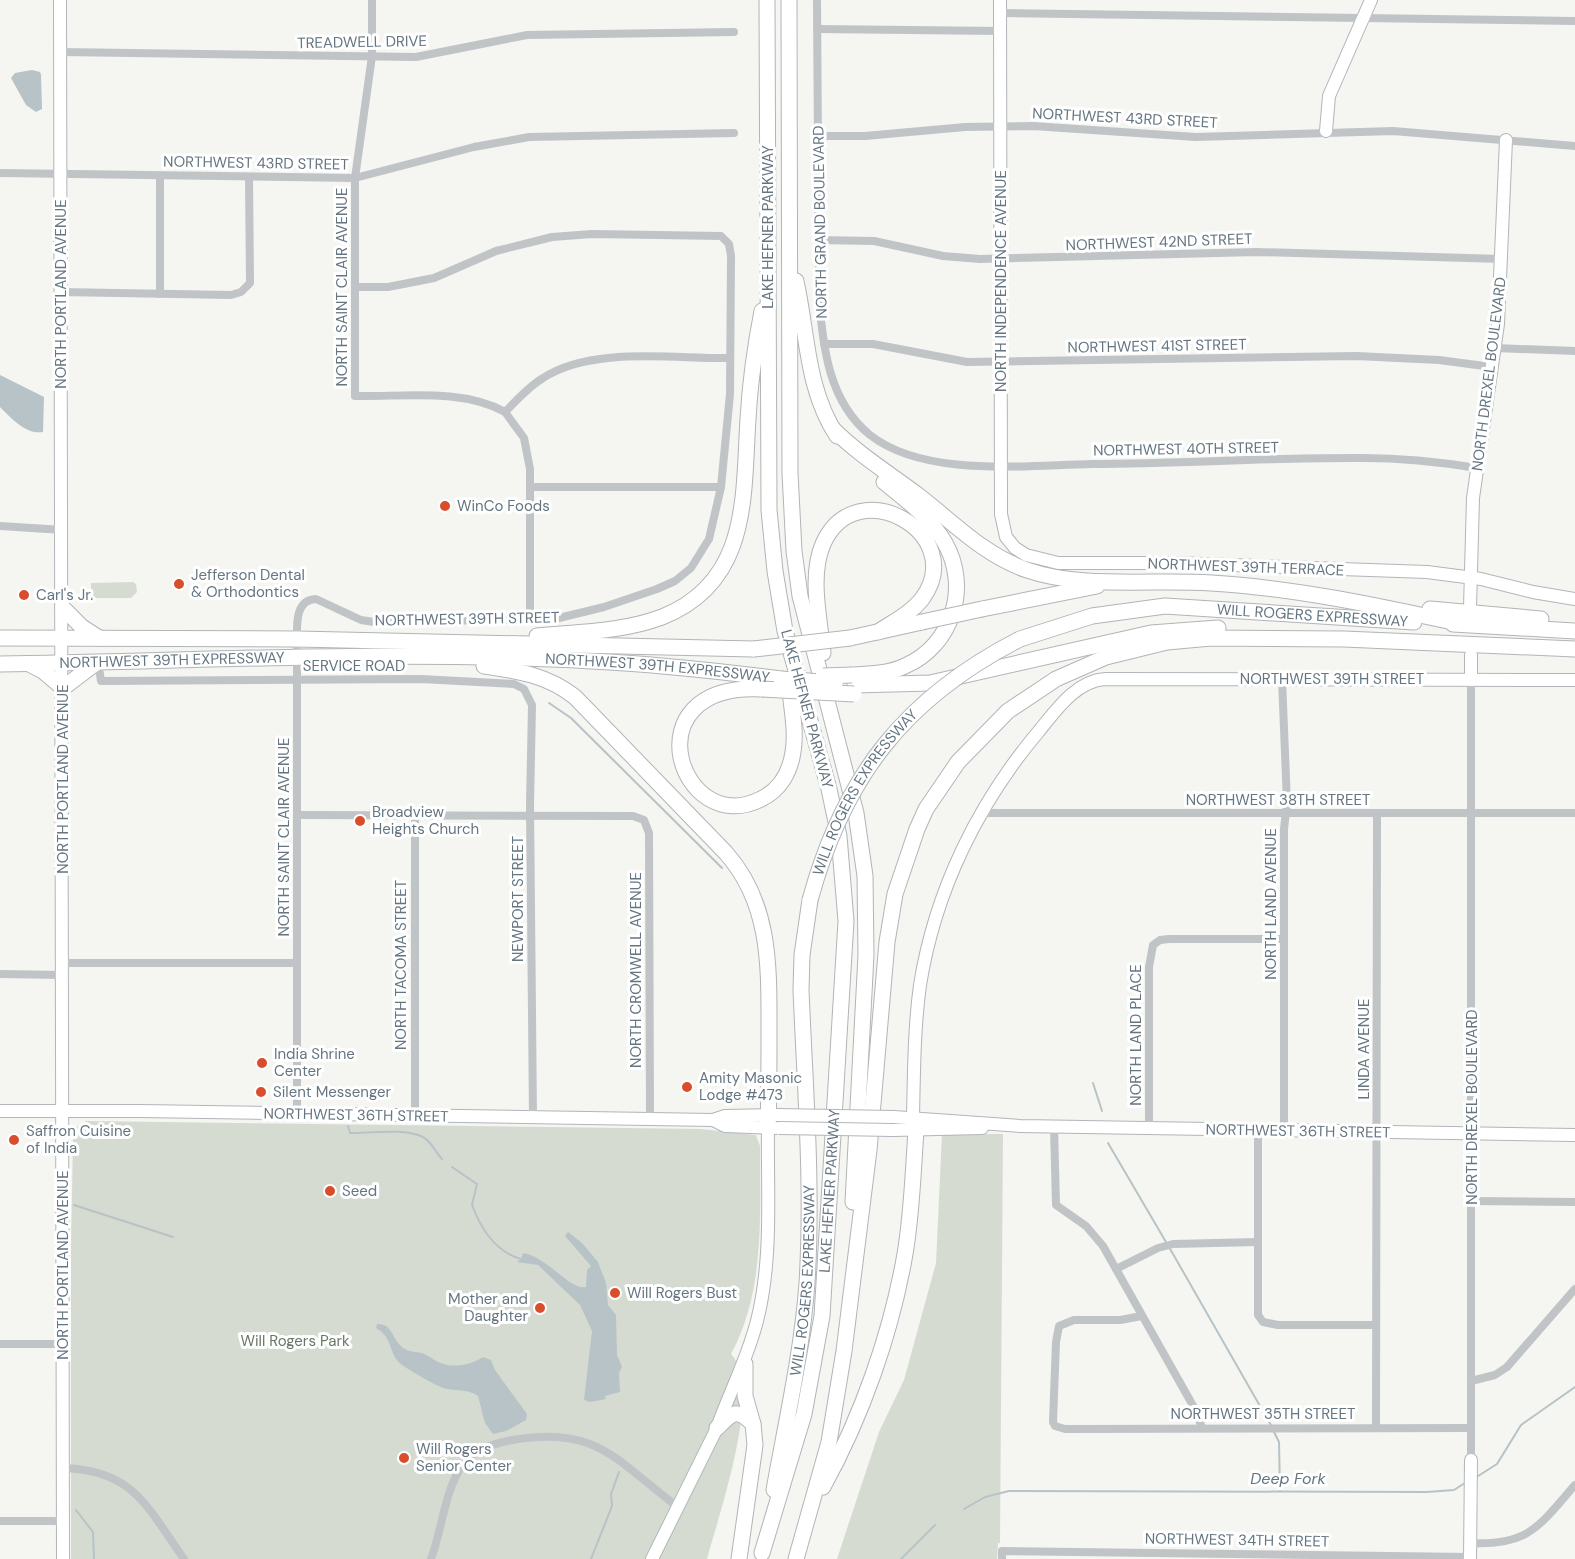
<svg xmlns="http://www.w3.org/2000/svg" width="1575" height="1559" font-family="'DM Sans',sans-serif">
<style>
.green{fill:#d6dbd2}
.water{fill:#b7c3c6}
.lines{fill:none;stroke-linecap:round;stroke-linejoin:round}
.stream{stroke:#b7c3c6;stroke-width:2}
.secondary-casing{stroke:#b0b6ba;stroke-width:14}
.highway-casing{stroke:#b1b5b8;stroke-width:17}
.street{stroke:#c0c4c7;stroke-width:8}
.secondary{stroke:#fff;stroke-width:12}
.highway{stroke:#fff;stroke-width:15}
.secondary-bridge-casing{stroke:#b0b6ba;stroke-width:14;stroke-linecap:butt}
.highway-bridge-casing{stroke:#b1b5b8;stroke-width:17;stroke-linecap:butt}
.secondary-bridge{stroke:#fff;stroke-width:12}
.highway-bridge{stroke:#fff;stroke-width:15}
.poi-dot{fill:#d94d2d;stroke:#fff;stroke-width:2}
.labels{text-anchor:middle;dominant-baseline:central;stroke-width:6;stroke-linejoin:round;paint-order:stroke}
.street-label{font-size:15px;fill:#657681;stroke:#fff}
.poi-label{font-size:15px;fill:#657681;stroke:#fff;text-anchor:start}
.park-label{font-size:15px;fill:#697864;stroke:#fff}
.water-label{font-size:16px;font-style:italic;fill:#61777e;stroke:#fff}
</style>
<rect width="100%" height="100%" fill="#f5f5f1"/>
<g class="green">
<path d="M133,582L136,584L137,592L131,598H91V583Z"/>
<path d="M86,1121L701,1129L756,1135L760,1146C760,1215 765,1292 731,1354C764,1387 718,1517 707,1559H71V1245L73,1138L76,1127Z"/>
<path d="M942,1134H1003L1000,1543H998L997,1559H837L879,1432L904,1380L936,1263Z"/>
</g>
<g class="water">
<path d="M32,70L40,72L41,75L42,109L36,112L26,105L11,78L15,73Z"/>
<path d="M0,375L44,397L43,432C26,435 11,418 0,407Z"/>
<path d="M568,1232L582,1243L598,1262L606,1283L608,1305L616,1315L617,1355L622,1367L619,1373L620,1392L605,1396L606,1399L590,1402L584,1400L592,1331L580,1305L538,1265L517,1262L521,1259L523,1253C547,1256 570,1291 586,1287L587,1270L591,1266L565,1236Z"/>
<path d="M377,1324C392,1324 391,1335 399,1344C405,1352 413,1351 421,1353C427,1354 432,1359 438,1362C452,1369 471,1365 483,1357L491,1360L495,1370L527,1414L526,1420L506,1431L493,1434L485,1423L478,1396C468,1389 458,1391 447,1389C437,1387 411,1371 402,1365C388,1355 394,1338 376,1328Z"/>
</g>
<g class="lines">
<g class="stream">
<path d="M549,703L571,718L722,868"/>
<path d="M1093,1083L1102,1111"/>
<path d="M348,1126L350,1133C369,1133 406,1128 423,1137C432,1142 435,1152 442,1159"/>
<path d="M1108,1143L1166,1242"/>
<path d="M452,1167L477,1184L472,1205C481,1229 496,1252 521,1259"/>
<path d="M74,1205L173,1237"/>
<path d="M1169,1247L1272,1427"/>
<path d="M1274,1432L1279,1442L1280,1490"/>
<path d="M1475,1478L1497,1464L1521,1425L1575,1387"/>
<path d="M964,1509L985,1497L1009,1491L1427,1492L1454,1490L1465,1483"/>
<path d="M76,1510L93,1532L94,1559"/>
<path d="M591,1559L612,1506L611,1494L619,1472"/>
<path d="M901,1559L935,1525"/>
</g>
<g class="secondary-casing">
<g id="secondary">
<path d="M60,0L63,1559"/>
<path d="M1000,0L1001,514L1006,537L1015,548L1026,555L1058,563H1175L1427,572L1481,579L1533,592L1575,599"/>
<path d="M1326,131L1329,96L1371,0"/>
<path d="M1470,608L1473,498L1498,324L1506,140"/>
<path d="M1471,655V678"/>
<path d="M0,1111H140L713,1120L725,1126L775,1128"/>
<path d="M894,1117L1020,1126L1575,1135"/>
<path d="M913,1117C914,1073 914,1029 920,985C935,891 978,803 1039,731C1056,710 1076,681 1105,679L1575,680"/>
<path d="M713,1120L725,1116L777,1115"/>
<path d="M893,1130L982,1128"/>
<path d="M652,1559L717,1428C730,1391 747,1360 757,1321C773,1258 767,1191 768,1128"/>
<path d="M1470,1559L1471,1460"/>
</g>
</g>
<g class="highway-casing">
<g id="highway">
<path d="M789,0L790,473L794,551L800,596L856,813L865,876L866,955L853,1202"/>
<path d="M796,281C808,336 806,388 837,436"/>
<path d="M833,429C859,455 890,474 919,496C954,523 984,555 1027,570C1081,589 1154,579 1211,583C1296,588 1379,606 1462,624"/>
<path d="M63,608L82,627L99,638"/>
<path d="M982,609L1097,586"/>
<path d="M1430,609L1541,619"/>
<path d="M1453,624L1575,631"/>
<path d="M537,636C579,632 622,632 662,617C750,582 743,497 748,419C750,383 755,347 762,311"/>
<path d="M0,638L297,639L754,649"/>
<path d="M850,638L922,622"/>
<path id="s1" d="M1020,639L1092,616L1165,606L1414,622"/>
<path d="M823,653C820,620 809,576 823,544C856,469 970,534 922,599C911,613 893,622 878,632"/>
<path id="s2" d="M0,664C197,661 394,650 591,661C654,664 718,671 781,679"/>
<path d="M31,665L43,671L63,688L96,663"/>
<path d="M484,666C519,671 547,675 575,697L726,853C771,904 769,967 769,1031C769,1063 769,1096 768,1128"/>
<path d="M852,675C870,674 888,674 905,666C953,645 970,587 945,543C931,518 906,500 884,482"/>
<path d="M855,685L930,683L1151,633L1218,628"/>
<path d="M762,689C628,682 680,840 761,799C780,790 790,772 793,752C797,729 790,702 789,679"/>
<path d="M717,1428C732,1413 736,1407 753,1424"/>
<path d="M823,1487C862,1416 891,1334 905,1254C912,1213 913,1172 916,1131L913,1117"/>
<path id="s3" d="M774,1490C786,1422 802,1353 807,1283C813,1186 805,1087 801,990L802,955L810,900"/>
<path id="s4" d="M762,1553L804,1414L822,1316L846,921L839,836L829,789L785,631L775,571L769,510L767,0"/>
<path d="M739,1559L755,1445L753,1424L745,1396V1364"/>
<path d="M796,1559L829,1442L844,1351L869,1150L887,942L895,894L917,829L926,809L958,762L1008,711L1056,679L1106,657L1167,642L1211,638L1344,639L1575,649"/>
</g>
</g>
<g class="street">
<path d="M372,0V56L355,178V396C404,397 462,388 505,412C517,400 528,387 543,378C592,346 673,359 730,358"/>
<path d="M817,0L819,299C823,348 829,402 870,435C925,478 1026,465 1092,464C1182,464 1273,457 1364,458C1402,458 1440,462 1477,468"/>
<path d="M1000,13L1575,21"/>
<path d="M817,29L1000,31"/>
<path d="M60,52L416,57L527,35L734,32"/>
<path d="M817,136H865L965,127L1033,126L1196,137L1393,131L1575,146"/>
<path d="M0,173L355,178L474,147L529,137L734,133"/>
<path d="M818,240L874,241L943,256L980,259L1257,252L1502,259"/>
<path d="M60,292L231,295L241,292L250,283L249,177"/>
<path d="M160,294V176"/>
<path d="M824,344H873L967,362L1356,356L1439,360L1492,367"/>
<path d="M1495,348L1575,351"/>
<path d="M505,412L524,438L530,469V621"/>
<path d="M531,487H721"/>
<path d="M0,526L63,530"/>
<path d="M98,661L101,681L421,679L514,684L524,689L532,705L530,804L533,1118"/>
<path d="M1471,678V1460"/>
<path d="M1282,679L1287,803L1284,829V1130"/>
<path d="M982,813H1575"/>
<path d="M297,815L633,816L644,820L649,833L650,1119"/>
<path d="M415,815V1116"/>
<path d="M63,963H297"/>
<path d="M0,974L63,975"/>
<path d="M297,1114V639C297,624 295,600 316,599L361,620L374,622L555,619L604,607L657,589L675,581L691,568L709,539L721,487L730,394L731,256L729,244L721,236L592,234L552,237L496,251L434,278L388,287H355"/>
<path d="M1054,1126L1056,1205L1086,1226L1103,1246L1196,1411L1202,1428"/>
<path d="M1149,1128V967L1153,945L1160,940L1169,939H1284"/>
<path d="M1258,1130V1315L1263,1322L1278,1325H1376"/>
<path d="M1472,1201L1575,1202"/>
<path d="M1116,1269L1158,1248L1173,1244L1257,1242"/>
<path d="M1142,1316L1120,1320H1074L1059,1326L1056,1342L1053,1422L1055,1426L1065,1429L1471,1428"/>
<path d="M0,1344H63"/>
<path d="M1471,1381L1495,1375L1507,1367L1575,1289"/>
<path d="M1376,1428L1377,814"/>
<path d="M63,1468C134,1470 147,1507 184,1559"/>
<path d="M0,1521H63"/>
<path d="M1470,1543C1529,1546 1539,1526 1575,1485"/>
<path d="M431,1559C442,1530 444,1494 461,1467C472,1449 493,1444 512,1440C598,1425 616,1461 678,1507"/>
<path d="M1002,1559V1551L1470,1557"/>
</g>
<use href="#secondary" class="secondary"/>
<use href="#highway" class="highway"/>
<g class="secondary-bridge-casing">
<g id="secondary-bridge">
<path d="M777,1115L894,1117"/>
<path d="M779,1128L893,1130"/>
</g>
</g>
<g class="highway-bridge-casing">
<g id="highway-bridge">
<path d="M922,622L982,609"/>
<path d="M754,649L850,638"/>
<path d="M823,676L852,675"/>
<path d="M781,679L835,683"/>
<path d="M762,689L854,694"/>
<path id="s5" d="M810,900C844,776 905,698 1020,639"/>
</g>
</g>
<use href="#secondary-bridge" class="secondary-bridge"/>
<use href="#highway-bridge" class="highway-bridge"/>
</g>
<g class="poi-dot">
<circle cx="445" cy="506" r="6"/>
<circle cx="179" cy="584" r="6"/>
<circle cx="24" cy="595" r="6"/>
<circle cx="360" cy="821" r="6"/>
<circle cx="262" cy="1063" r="6"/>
<circle cx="687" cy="1087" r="6"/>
<circle cx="261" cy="1092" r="6"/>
<circle cx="14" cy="1140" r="6"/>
<circle cx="330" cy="1191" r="6"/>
<circle cx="615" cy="1293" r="6"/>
<circle cx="540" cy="1308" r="6"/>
<circle cx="404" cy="1458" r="6"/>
</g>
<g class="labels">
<g class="street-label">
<text transform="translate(362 42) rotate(-1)">TREADWELL DRIVE</text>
<text transform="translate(1125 118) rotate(3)">NORTHWEST 43RD STREET</text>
<text transform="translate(256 163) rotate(1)">NORTHWEST 43RD STREET</text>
<text transform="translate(820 222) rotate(-91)">NORTH GRAND BOULEVARD</text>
<text transform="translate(768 227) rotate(-90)">LAKE HEFNER PARKWAY</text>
<text transform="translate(1159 242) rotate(-2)">NORTHWEST 42ND STREET</text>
<text transform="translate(1001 281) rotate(-90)">NORTH INDEPENDENCE AVENUE</text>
<text transform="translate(342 287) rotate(-90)">NORTH SAINT CLAIR AVENUE</text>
<text transform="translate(61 294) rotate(-90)">NORTH PORTLAND AVENUE</text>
<text transform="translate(1157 346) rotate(-1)">NORTHWEST 41ST STREET</text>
<text transform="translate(1489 374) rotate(-83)">NORTH DREXEL BOULEVARD</text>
<text transform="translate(1186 449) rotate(-1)">NORTHWEST 40TH STREET</text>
<text transform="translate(1246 567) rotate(2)">NORTHWEST 39TH TERRACE</text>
<text stroke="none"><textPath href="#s1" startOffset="297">WILL ROGERS EXPRESSWAY</textPath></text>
<text transform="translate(467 619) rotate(-1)">NORTHWEST 39TH STREET</text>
<text stroke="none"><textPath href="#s2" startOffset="172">NORTHWEST 39TH EXPRESSWAY</textPath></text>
<text x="354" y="666">SERVICE ROAD</text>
<text stroke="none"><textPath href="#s2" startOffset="658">NORTHWEST 39TH EXPRESSWAY</textPath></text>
<text x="1332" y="679">NORTHWEST 39TH STREET</text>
<text transform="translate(807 709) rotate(75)">LAKE HEFNER PARKWAY</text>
<text transform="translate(63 779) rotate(-90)">NORTH PORTLAND AVENUE</text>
<text stroke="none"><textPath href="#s5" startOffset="122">WILL ROGERS EXPRESSWAY</textPath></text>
<text x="1278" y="800">NORTHWEST 38TH STREET</text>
<text transform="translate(284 837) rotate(-90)">NORTH SAINT CLAIR AVENUE</text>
<text transform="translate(518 899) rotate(-90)">NEWPORT STREET</text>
<text transform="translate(1271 904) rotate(-90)">NORTH LAND AVENUE</text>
<text transform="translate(401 965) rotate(-90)">NORTH TACOMA STREET</text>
<text transform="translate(636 970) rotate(-90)">NORTH CROMWELL AVENUE</text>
<text transform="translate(1136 1035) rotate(-90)">NORTH LAND PLACE</text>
<text transform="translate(1364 1049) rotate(-90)">LINDA AVENUE</text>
<text transform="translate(1472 1107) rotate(-90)">NORTH DREXEL BOULEVARD</text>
<text transform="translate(356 1115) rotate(1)">NORTHWEST 36TH STREET</text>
<text transform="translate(1298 1131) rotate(1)">NORTHWEST 36TH STREET</text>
<text stroke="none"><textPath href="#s4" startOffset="370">LAKE HEFNER PARKWAY</textPath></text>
<text transform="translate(63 1265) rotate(-90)">NORTH PORTLAND AVENUE</text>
<text stroke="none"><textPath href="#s3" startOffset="212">WILL ROGERS EXPRESSWAY</textPath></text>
<text x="1263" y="1414">NORTHWEST 35TH STREET</text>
<text transform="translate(1237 1540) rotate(1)">NORTHWEST 34TH STREET</text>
</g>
<g class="poi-label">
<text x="457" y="506">WinCo Foods</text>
<text x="191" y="575">Jefferson Dental<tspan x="191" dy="17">&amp; Orthodontics</tspan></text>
<text x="36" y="595">Carl's Jr.</text>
<text x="372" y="812">Broadview<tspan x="372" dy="17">Heights Church</tspan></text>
<text x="274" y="1054">India Shrine<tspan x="274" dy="17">Center</tspan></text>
<text x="699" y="1078">Amity Masonic<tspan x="699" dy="17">Lodge #473</tspan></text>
<text x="273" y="1092">Silent Messenger</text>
<text x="26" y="1131">Saffron Cuisine<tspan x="26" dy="17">of India</tspan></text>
<text x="342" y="1191">Seed</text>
<text x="627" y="1293">Will Rogers Bust</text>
<text x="528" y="1299" text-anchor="end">Mother and<tspan x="528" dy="17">Daughter</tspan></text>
<text x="416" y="1449">Will Rogers<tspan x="416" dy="17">Senior Center</tspan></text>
</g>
<g class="park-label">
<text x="295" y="1341">Will Rogers Park</text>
</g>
<g class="water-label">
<text x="1288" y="1478">Deep Fork</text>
</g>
</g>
</svg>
